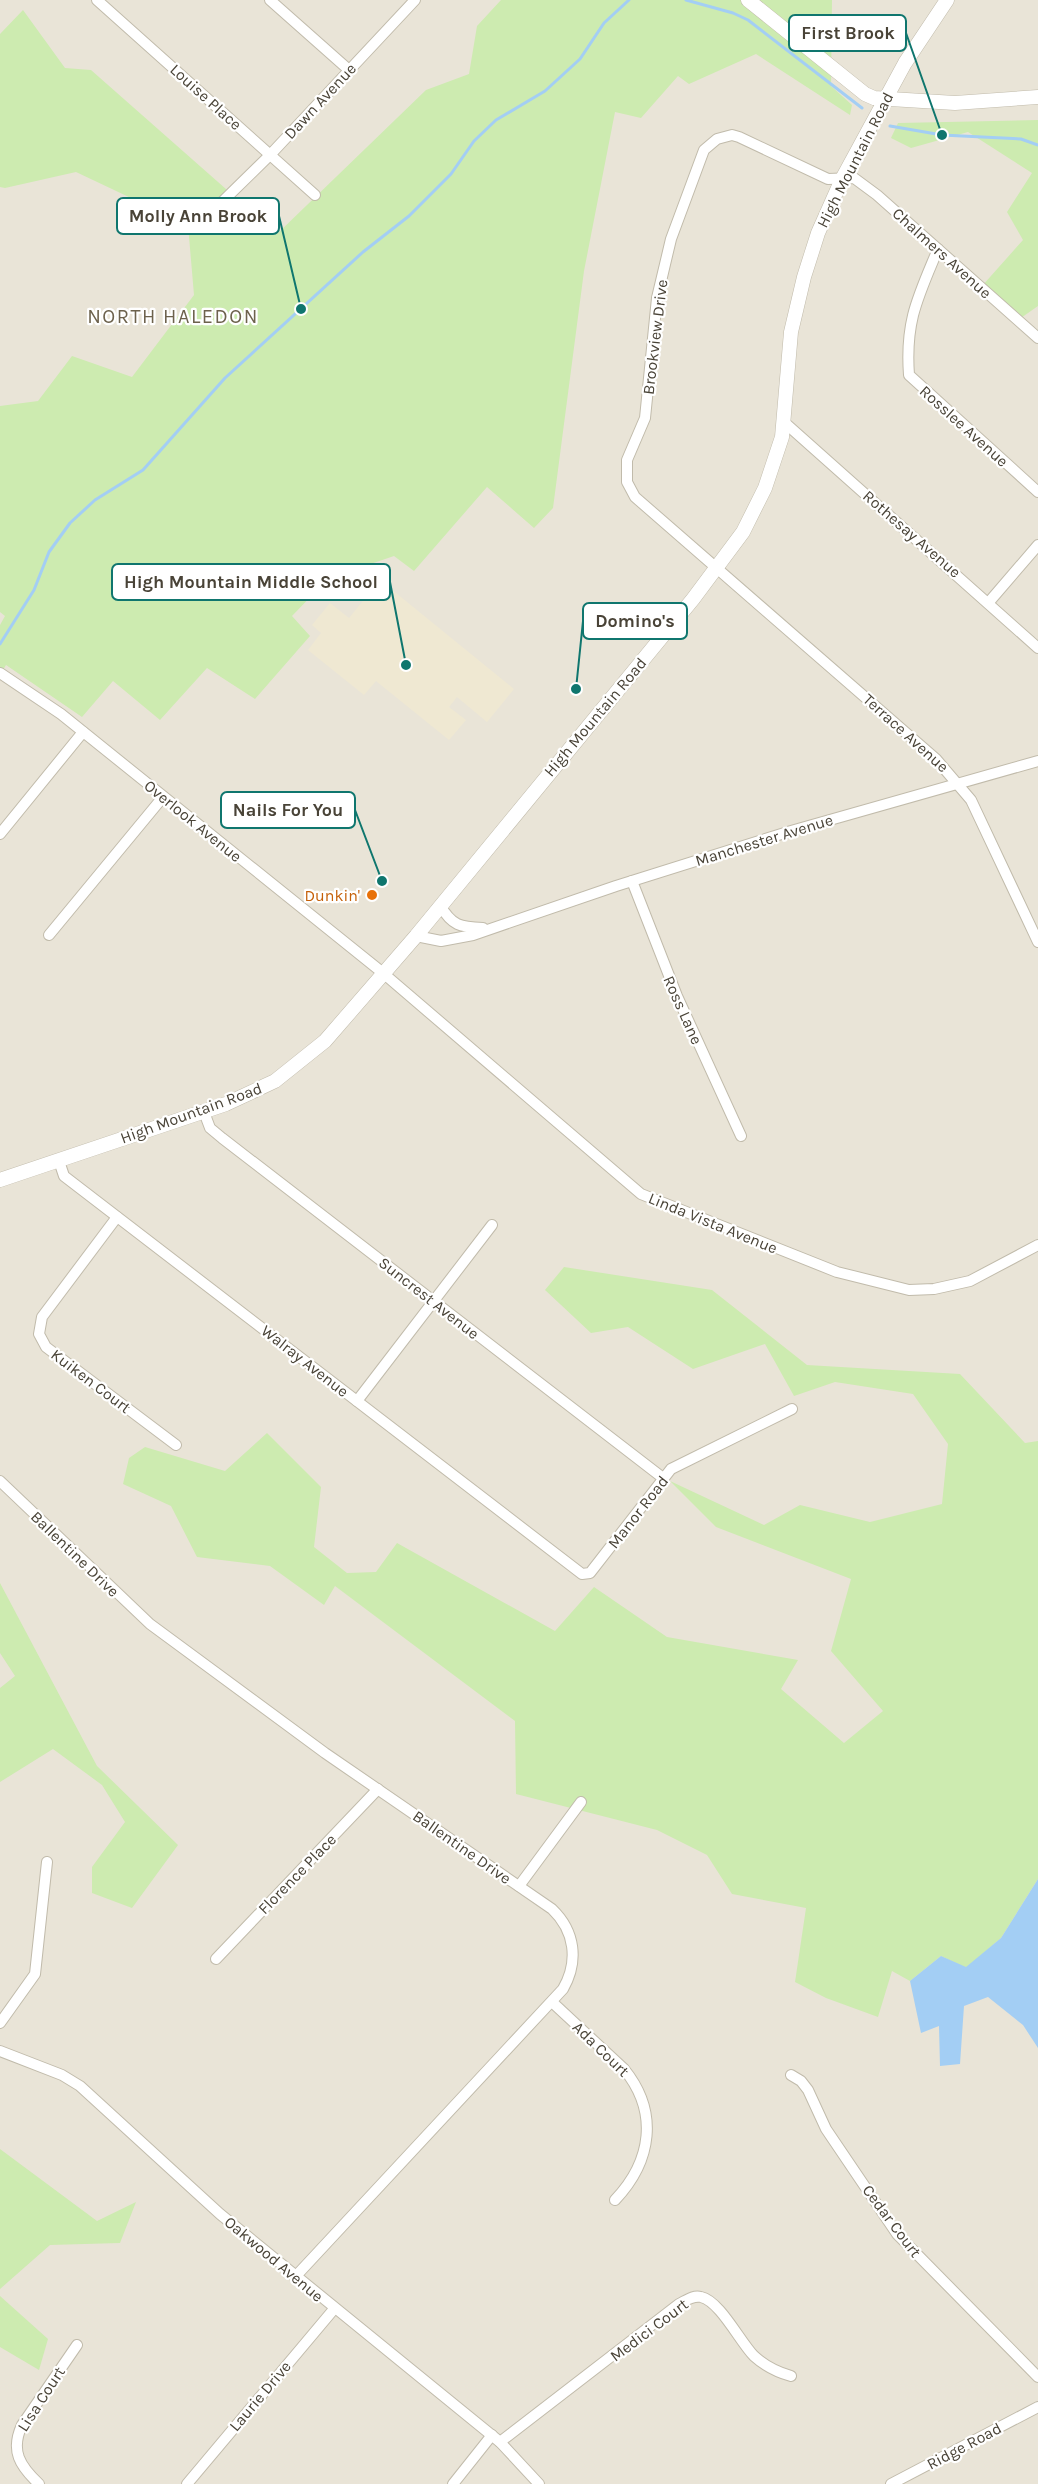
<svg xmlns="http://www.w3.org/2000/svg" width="1038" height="2484" font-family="Karla,sans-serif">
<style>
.residential{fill:#e9e4d7}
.education{fill:#efe8d2}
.green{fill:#cdebb0}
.water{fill:#a3cef4}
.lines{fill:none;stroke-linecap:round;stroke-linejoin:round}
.stream{stroke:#a3cef4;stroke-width:3}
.minor-casing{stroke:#c1bbab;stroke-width:12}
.tertiary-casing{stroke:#c1bbab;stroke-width:15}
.minor{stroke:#fff;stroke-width:10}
.tertiary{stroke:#fff;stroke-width:14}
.food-dot{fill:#e8710a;stroke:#fff;stroke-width:2}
.labels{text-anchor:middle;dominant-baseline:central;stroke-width:4.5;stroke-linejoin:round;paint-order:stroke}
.street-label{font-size:16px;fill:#494337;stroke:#fff}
.food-label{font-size:16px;fill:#c56008;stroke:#fff;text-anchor:end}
.quarter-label{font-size:20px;letter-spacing:1.5px;fill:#6d624d;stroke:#fff}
.leader{fill:none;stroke:#0f766e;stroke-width:2}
.callout-dot{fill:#0f766e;stroke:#fff;stroke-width:2}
.callout{fill:#fff;stroke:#0f766e;stroke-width:2}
.callout-label{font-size:18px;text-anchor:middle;font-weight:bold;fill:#494337}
</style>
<rect width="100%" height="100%" fill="#f5f2e9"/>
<rect class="residential" x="0" y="0" width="1038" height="2484"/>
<path class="education" d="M380,580L514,689L487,722L457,697L449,707L466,720L449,740L376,681L364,695L308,650L321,633L312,625L330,603L349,618Z"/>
<g class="green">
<path d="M501,0H832L831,86L852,105L850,115L756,54L689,84L678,76L641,118L615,112L584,271L553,508L534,528L487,487L414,571L394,556L347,572L319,588L292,616L310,636L255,699L207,668L160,720L113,681L82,717L6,665L0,675V625L5,616L0,612V406L38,401L72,356L132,377L194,295L188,225L76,172L5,188L0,187V34L23,10L65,68L91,70L277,234L426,90L469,74L477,26Z"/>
<path d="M1038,120V306L1018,320L982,286L1023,240L1007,212L1032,173L968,132L911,148L891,138L898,123Z"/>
<path d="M564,1267L712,1290L807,1365L960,1374L1025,1443L1038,1441V1879L1001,1938L966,1968L941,1956L910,1981L892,1971L878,2017L826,1998L795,1982L806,1908L732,1894L707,1855L657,1830L516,1794L515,1721L335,1586L324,1605L270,1566L197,1557L171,1506L123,1484L129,1458L145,1447L225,1471L267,1433L321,1487L314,1547L347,1573L376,1572L397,1543L555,1631L594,1587L667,1637L798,1660L781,1689L844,1743L883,1711L831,1651L851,1579L716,1527L670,1481L764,1525L800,1505L870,1522L942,1504L948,1444L913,1394L835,1382L794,1396L765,1344L693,1369L628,1327L591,1333L545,1290Z"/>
<path d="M0,1583L97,1766L178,1845L132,1908L92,1893V1867L125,1822L102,1785L53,1749L0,1782V1688L15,1676L0,1653Z"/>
<path d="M0,2149L97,2221L136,2202L120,2243L50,2245L0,2289Z"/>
<path d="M0,2296L48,2339L39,2370L0,2347Z"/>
</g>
<path class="water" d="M1038,1879V2048L1023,2025L988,1997L964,2006L960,2064L940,2066L939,2026L921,2033L910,1981L941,1956L966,1967L1001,1938Z"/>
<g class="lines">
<g class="stream">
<path d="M686,0L733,13L748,20L862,108"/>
<path d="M890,126L942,135L1021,139L1038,145"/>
<path d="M0,644L34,590L49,552L70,523L95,500L143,470L225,378L363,252L409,216L451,174L474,141L496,120L545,91L580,59L604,23L629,0"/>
</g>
<g class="minor-casing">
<g id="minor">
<path d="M97,0L315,195"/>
<path d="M270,0L349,70"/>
<path d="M223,201L270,155L415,0"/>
<path d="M938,249C918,297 905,321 909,375L1038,492"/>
<path d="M1038,338L877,195L854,178L828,179L739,137L732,135L717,139L704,150L671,239L657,298L645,418L627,460V482L635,497L936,759L971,800L1038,942"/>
<path d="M784,422L1038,648"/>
<path d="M989,602L1038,545"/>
<path d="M0,673L61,714L383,973L641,1194L837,1272L909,1290L934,1289L970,1281L1038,1245"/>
<path d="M0,834L83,732"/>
<path d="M632,881L677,996L741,1136"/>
<path d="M440,905C452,926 460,927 483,928"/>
<path d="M49,935L163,797"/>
<path d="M416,936L441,941L473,935L616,886L791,831L1038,761"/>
<path d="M204,1112L210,1128L222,1138L663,1478"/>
<path d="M59,1161L64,1176L582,1574L590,1573L671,1469L792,1409"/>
<path d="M117,1217L42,1317L39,1334L46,1347L176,1445"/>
<path d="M357,1401L492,1225"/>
<path d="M0,1481L150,1624L325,1753L552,1909C575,1931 579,1961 563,1989L295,2277"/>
<path d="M519,1886L581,1802"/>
<path d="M216,1959L378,1789"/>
<path d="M552,2002L624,2069C659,2112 652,2161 615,2200"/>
<path d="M0,2023L35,1974L47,1862"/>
<path d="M0,2051L62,2075L80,2086L220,2214L500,2442L539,2484"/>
<path d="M791,2075L801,2081L808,2090L826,2129L897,2234L1038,2377"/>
<path d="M500,2442L679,2304C687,2300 693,2295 701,2297C720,2301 740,2342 754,2356C765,2366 777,2372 791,2376"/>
<path d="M39,2484C20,2466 10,2451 22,2425L77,2345"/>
<path d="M187,2484L334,2309"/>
<path d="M453,2484L492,2435"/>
<path d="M891,2484L1038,2407"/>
</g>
</g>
<g class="tertiary-casing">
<g id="tertiary">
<path d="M748,0L865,94L874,98L955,103L1038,97"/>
<path d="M0,1180L226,1104L275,1081L325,1041L416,936L693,599L743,532L765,488L782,437L791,332L804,277L818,233L842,179L905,63L947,0"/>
</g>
</g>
<use href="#minor" class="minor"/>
<use href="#tertiary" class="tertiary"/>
</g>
<circle class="food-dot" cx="372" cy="895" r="6"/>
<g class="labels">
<g class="street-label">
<text transform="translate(206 97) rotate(42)">Louise Place</text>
<text transform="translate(320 101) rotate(-47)">Dawn Avenue</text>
<text transform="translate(855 160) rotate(-63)">High Mountain Road</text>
<text transform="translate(942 253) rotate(42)">Chalmers Avenue</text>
<text transform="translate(655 337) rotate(-83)">Brookview Drive</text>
<text transform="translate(964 426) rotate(42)">Rosslee Avenue</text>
<text transform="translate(912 534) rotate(41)">Rothesay Avenue</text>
<text transform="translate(595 717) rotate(-50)">High Mountain Road</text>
<text transform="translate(906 733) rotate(42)">Terrace Avenue</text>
<text transform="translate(193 821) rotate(39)">Overlook Avenue</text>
<text transform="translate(764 840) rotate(-17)">Manchester Avenue</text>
<text transform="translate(683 1010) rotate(66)">Ross Lane</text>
<text transform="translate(191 1113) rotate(-20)">High Mountain Road</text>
<text transform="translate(713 1223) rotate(22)">Linda Vista Avenue</text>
<text transform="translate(429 1298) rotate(38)">Suncrest Avenue</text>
<text transform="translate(305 1361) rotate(38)">Walray Avenue</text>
<text transform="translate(91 1381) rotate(37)">Kuiken Court</text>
<text transform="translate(638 1512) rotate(-52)">Manor Road</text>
<text transform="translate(75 1554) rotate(44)">Ballentine Drive</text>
<text transform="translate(462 1847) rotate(35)">Ballentine Drive</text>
<text transform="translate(297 1874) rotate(-46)">Florence Place</text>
<text transform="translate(601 2049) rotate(44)">Ada Court</text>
<text transform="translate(892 2221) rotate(53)">Cedar Court</text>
<text transform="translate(274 2259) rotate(40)">Oakwood Avenue</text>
<text transform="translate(649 2330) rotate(-37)">Medici Court</text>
<text transform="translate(260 2396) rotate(-50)">Laurie Drive</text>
<text transform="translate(41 2399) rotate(-57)">Lisa Court</text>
<text transform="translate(964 2446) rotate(-28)">Ridge Road</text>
</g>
<g class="food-label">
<text x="360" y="895">Dunkin'</text>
</g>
<g class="quarter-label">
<text x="173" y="316">NORTH HALEDON</text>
</g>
</g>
<path class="leader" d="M942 135L906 33M301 309L279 216M406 665L390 582M576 689L583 621M382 881L355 810"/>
<g class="callout-dot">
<circle cx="942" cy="135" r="6"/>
<circle cx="301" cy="309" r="6"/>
<circle cx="406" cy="665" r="6"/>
<circle cx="576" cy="689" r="6"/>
<circle cx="382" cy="881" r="6"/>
</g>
<g class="callout">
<rect x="789" y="15" width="117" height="36" rx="6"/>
<rect x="117" y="198" width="162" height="36" rx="6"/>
<rect x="112" y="564" width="278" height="36" rx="6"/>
<rect x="583" y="603" width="104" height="36" rx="6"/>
<rect x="221" y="792" width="134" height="36" rx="6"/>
</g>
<g class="callout-label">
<text x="848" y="39">First Brook</text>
<text x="198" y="222">Molly Ann Brook</text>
<text x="251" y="588">High Mountain Middle School</text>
<text x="635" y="627">Domino's</text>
<text x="288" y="816">Nails For You</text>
</g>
</svg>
